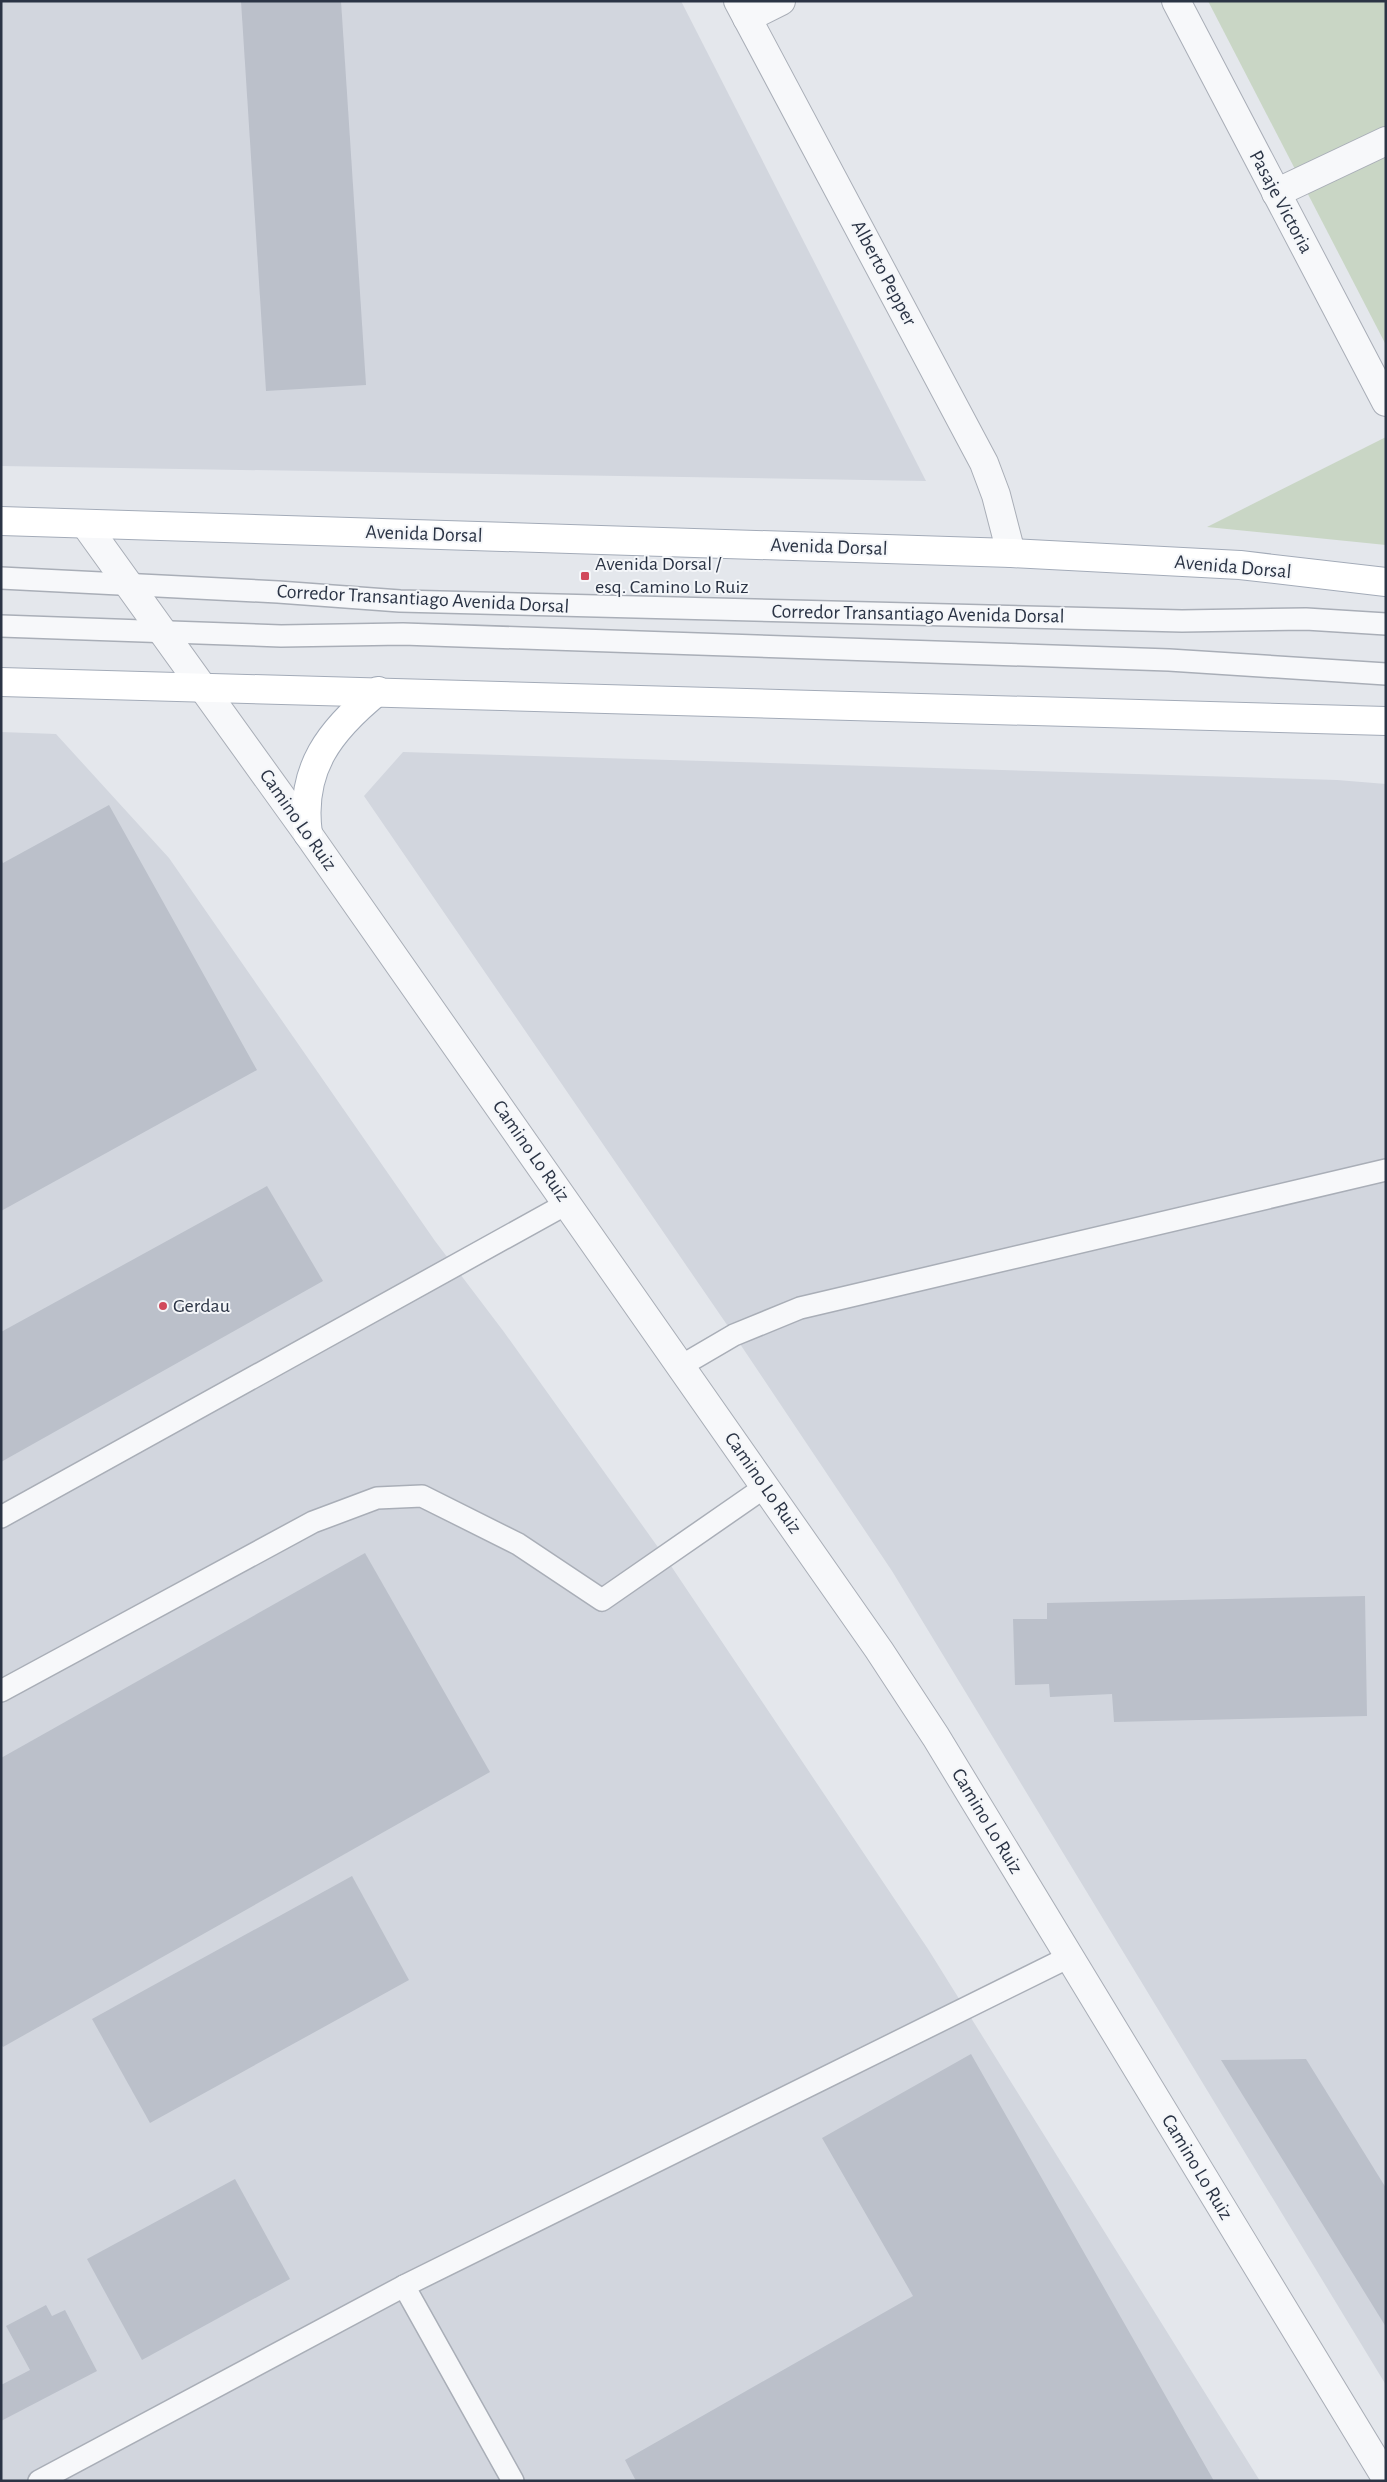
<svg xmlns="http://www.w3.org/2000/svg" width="1387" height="2482" font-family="'Alegreya Sans',sans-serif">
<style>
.built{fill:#d2d6de}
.green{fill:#c9d6c5}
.building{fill:#bbc0ca}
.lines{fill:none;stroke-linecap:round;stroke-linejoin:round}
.service-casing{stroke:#a9aeb7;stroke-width:24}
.minor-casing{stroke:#a9aeb7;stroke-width:30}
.primary-casing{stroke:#a3abb8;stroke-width:30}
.service{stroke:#f7f8fa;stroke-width:21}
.minor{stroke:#f7f8fa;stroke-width:28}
.primary{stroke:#fff;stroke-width:28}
.poi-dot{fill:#d1495b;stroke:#f4f6f9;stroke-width:2}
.labels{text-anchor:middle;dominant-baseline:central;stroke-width:4;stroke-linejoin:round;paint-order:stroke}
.street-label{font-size:20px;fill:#2b3445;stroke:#f4f6f9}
.poi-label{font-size:20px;fill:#2b3445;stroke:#f4f6f9;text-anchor:start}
</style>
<rect width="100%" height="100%" fill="#e4e7ec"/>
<g class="built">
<path d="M1,1H681L926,481L1,466Z"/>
<path d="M1,732L56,734L169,858L435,1241L504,1332L665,1557L928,1949L1260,2481H1Z"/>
<path d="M403,752L1337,780L1386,784V2385L892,1571L734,1335L364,796Z"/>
</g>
<g class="green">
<path d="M1208,1H1386V345Z"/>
<path d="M1386,437V545L1207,527Z"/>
</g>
<g class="building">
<path d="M241,1H341L366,385L266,391Z"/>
<path d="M109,805L257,1070L1,1211V859L3,863Z"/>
<path d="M267,1186L323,1281L1,1462V1332Z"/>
<path d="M365,1553L490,1772L3,2047L1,2044V1758Z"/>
<path d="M1365,1596L1367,1716L1114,1722L1112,1694L1050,1697L1049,1684L1015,1685L1013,1619H1047V1603Z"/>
<path d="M352,1876L409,1980L150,2123L92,2019Z"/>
<path d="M971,2054L1214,2481H636L625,2460L913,2296L822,2138Z"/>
<path d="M1306,2059L1386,2188V2327L1221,2060Z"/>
<path d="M235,2179L290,2279L142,2360L87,2259Z"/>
<path d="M46,2305L52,2316L65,2310L97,2371L1,2421V2385L30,2370L6,2326Z"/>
</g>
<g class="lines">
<g class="service-casing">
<g id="service">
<path d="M1,578L278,592L400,601L1182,621L1306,619L1386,624"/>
<path d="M1,626L281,636L403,634L1169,660L1386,674"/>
<path d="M681,1366L734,1335L800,1308L1386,1170"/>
<path d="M1,1517L568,1203"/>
<path d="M1,1691L313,1522L377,1498L422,1496L518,1544L602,1600L765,1487"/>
<path d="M404,2286L513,2481"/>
<path d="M39,2481L404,2286L1069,1957"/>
</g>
</g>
<g class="minor-casing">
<g id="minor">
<path d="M738,1L984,463L996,495L1011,553"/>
<path d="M1176,1L1386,402"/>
<path d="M747,18L781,1"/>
<path d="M1276,193L1386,141"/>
<path d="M85,524L308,834L879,1650L936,1737L1386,2478"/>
</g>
</g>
<g class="primary-casing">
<g id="primary">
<path d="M1,521L1011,553L1240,565L1386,582"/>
<path d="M1,682L1386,721"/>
<path d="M308,834C299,769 330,730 378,691"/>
</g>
</g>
<use href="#service" class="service"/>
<use href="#minor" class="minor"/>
<use href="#primary" class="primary"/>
</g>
<g class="poi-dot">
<rect x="580" y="571" width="10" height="10" rx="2.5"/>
<circle cx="163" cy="1306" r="5"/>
</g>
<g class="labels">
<g class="street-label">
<text transform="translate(1281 202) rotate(62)">Pasaje Victoria</text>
<text transform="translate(884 273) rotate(62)">Alberto Pepper</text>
<text transform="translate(424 534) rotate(2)">Avenida Dorsal</text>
<text transform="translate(829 547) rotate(2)">Avenida Dorsal</text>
<text transform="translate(1233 567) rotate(5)">Avenida Dorsal</text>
<text transform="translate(423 599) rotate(3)">Corredor Transantiago Avenida Dorsal</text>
<text transform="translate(918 614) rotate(1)">Corredor Transantiago Avenida Dorsal</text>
<text transform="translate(298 820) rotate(55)">Camino Lo Ruiz</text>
<text transform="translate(531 1151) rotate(55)">Camino Lo Ruiz</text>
<text transform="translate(763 1483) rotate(55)">Camino Lo Ruiz</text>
<text transform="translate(987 1821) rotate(59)">Camino Lo Ruiz</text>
<text transform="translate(1197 2167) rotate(59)">Camino Lo Ruiz</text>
</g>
<g class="poi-label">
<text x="595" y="564">Avenida Dorsal /<tspan x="595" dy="23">esq. Camino Lo Ruiz</tspan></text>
<text x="173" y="1306">Gerdau</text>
</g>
</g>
<rect width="1387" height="2482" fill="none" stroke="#2b3445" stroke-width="5"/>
</svg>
